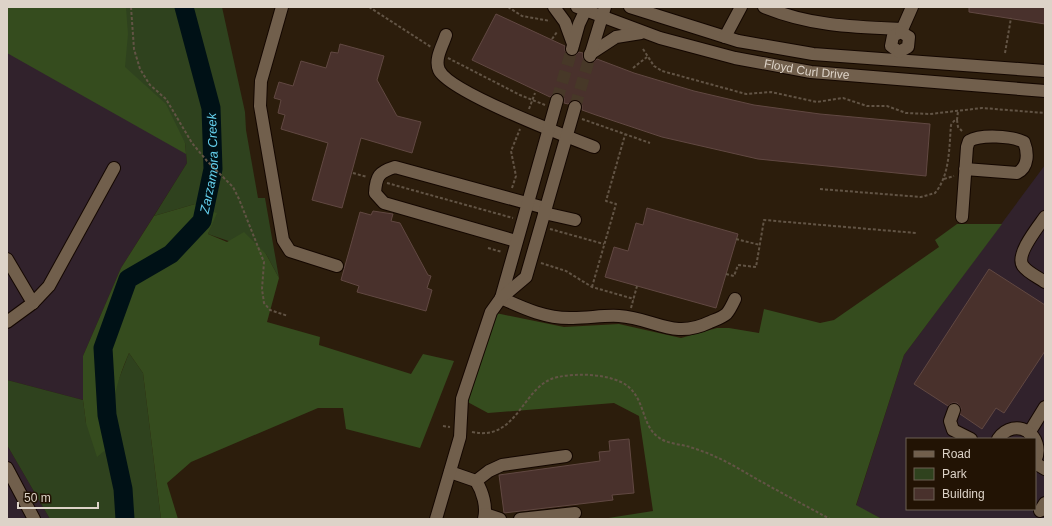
<svg xmlns="http://www.w3.org/2000/svg" width="1052" height="526" font-family="Helvetica,sans-serif">
<style>
.medical{fill:#31222c;fill-rule:evenodd}
.green{fill:#2f421e}
.forest{fill:#354c1e}
.lines{fill:none;stroke-linecap:round;stroke-linejoin:round}
.river{stroke:#001116;stroke-width:19}
.building{fill:#49312c;stroke:#614842}
.minor-tunnel{stroke:#473828;stroke-width:12;stroke-dasharray:12 6;stroke-linecap:butt}
.minor-casing{stroke:#140700;stroke-width:14}
.path{stroke:#625445;stroke-width:2;stroke-dasharray:3 2;stroke-linecap:butt}
.minor{stroke:#715f4c;stroke-width:12}
.labels{text-anchor:middle;dominant-baseline:central;stroke-width:3.5;stroke-linejoin:round;paint-order:stroke}
.street-label{font-size:12px;fill:#ddd3c8;stroke:#221304}
.water-label{font-size:13px;font-style:italic;fill:#64d0ed;stroke:#221304}
</style>
<rect width="100%" height="100%" fill="#2c1d0c"/>
<g class="medical">
<path d="M7,7L185,143L187,163L121,268L83,356V400L7,380Z"/>
<path d="M1045,165V519H882L856,506L904,355ZM907,439H1035V509H907Z"/>
<path d="M7,445L50,519H7Z"/>
</g>
<g class="green">
<path d="M24,7H222L245,112L246,130L258,198H265L279,278L266,254L208,234L216,213L195,204L154,216L187,163L185,143Z"/>
<path d="M129,353L143,373L161,519H50L7,445V380L83,400L86,423L111,410L113,394Z"/>
</g>
<g class="forest">
<path d="M7,7H126L128,34L125,67L166,104L185,143L186,154L7,53Z"/>
<path d="M195,204L217,213L208,234L227,242L244,232L266,254L279,278L267,322L320,337L319,345L411,374L423,354L454,361L420,448L346,429L343,408H318L191,462L167,483L178,519H161L143,373L129,353C114,388 111,408 110,446L97,457L86,423L83,400V356L121,268L154,216Z"/>
<path d="M957,224H1002L904,355L856,505L882,519H602L653,511L639,416L614,403L488,413L462,399L491,312L564,327L619,324L681,338L717,328H729L759,333L764,309L820,323L834,320L939,247L935,240Z"/>
</g>
<g class="lines">
<path class="river" id="s1" d="M125,519L123,489L107,415L103,348L128,279L171,254L202,221L213,169L211,108L184,7"/>
</g>
<g class="building">
<path d="M969,7H1045V24L969,12Z"/>
<path d="M496,14L565,46V51L570,56H574L579,52L583,53V58L587,63H592L597,59L634,73L694,91L754,105L820,114L930,124L926,176L758,159L662,137L596,115L582,110V105L577,100H573L568,104L564,103V98L559,93H555L550,97L472,60Z"/>
<path d="M340,44L384,56L377,80L397,116L421,122L412,153L361,138L342,208L312,200L328,143L281,129L285,115L278,113L281,100L274,98L279,82L293,86L301,61L326,68L331,52L338,53Z"/>
<path d="M647,208L738,234L716,308L605,277L614,247L628,251L636,223L643,225Z"/>
<path d="M373,211L393,214L391,221L400,223L428,275L431,276L427,288L432,290L426,311L357,292L359,286L341,280L360,212L371,215Z"/>
<path d="M989,269L1045,305V351L1004,413L996,408L982,429L960,414L961,408L957,403H952L948,406L914,384Z"/>
<path d="M629,439L634,493L612,495L613,500L504,513L499,475L600,461L599,452L610,451L609,441Z"/>
</g>
<g class="lines">
<g class="minor-tunnel">
<path d="M557,100L572,49"/>
<path d="M575,107L590,56"/>
</g>
<g class="minor-casing">
<g id="minor">
<path d="M282,7L261,81L260,106L283,240L290,251L337,266"/>
<path d="M554,7L565,22L573,44"/>
<path id="s2" d="M577,7L660,38L735,58L811,72L1045,91"/>
<path d="M630,7L738,41L813,54L1045,71"/>
<path d="M764,7C811,26 852,27 902,29"/>
<path d="M446,35C443,45 434,59 439,70C449,92 568,137 594,147"/>
<path d="M725,37L741,7"/>
<path d="M572,49L579,24L587,7"/>
<path d="M899,52L891,46L893,36L901,32L912,7"/>
<path d="M899,52L908,47L909,37L901,32"/>
<path d="M590,54L616,37L641,33"/>
<path d="M590,56L605,7"/>
<path d="M544,213L575,220"/>
<path d="M962,217L967,147L969,141C981,134 1012,136 1024,142C1028,152 1029,167 1017,173L965,169"/>
<path d="M1045,217C1038,227 1015,255 1023,266C1028,273 1038,277 1045,282"/>
<path d="M516,241L384,203L375,193C376,176 379,172 395,167L545,208"/>
<path d="M7,259L33,303"/>
<path d="M501,298C525,309 547,319 573,318C589,318 604,315 619,316C654,318 673,340 710,322C727,315 727,316 735,299"/>
<path d="M501,298L557,100"/>
<path d="M7,322L33,303L49,286L114,168"/>
<path d="M954,410L950,421L953,430L971,439"/>
<path d="M1029,433L1045,407"/>
<path d="M998,439C1015,415 1047,435 1035,462"/>
<path d="M1035,463L1045,469"/>
<path d="M7,468L34,519"/>
<path d="M450,472L476,481C483,492 487,507 484,519"/>
<path d="M476,481L489,471L502,465L566,456"/>
<path d="M1040,511L1045,503"/>
<path d="M485,514L500,519"/>
<path d="M436,519L460,437L462,399L491,312L501,298L526,277L575,107"/>
<path d="M520,519L575,513"/>
</g>
</g>
<g class="path">
<path d="M131,7L134,49L140,69L150,85L166,99L192,143L207,161L233,187L239,199L264,262L262,289L264,303L270,310L288,316"/>
<path d="M369,7L431,47"/>
<path d="M508,7L522,16L550,21"/>
<path d="M552,39L557,32"/>
<path d="M643,49L654,66L662,71L746,94L771,92L817,102L843,98L867,106H887L906,113L930,114L982,108L1045,113"/>
<path d="M1005,53L1011,18"/>
<path d="M448,58L520,95L545,105"/>
<path d="M633,68L647,57"/>
<path d="M529,109L535,93"/>
<path d="M582,119L650,143"/>
<path d="M957,120L958,127L962,131"/>
<path d="M353,173L367,177"/>
<path d="M944,179L954,176"/>
<path d="M387,183L513,218"/>
<path d="M512,188L516,176L511,151L520,129"/>
<path d="M820,189L921,197L935,193C950,175 949,148 951,125L954,121L957,120L958,111"/>
<path d="M550,229L604,244"/>
<path d="M736,239L760,245"/>
<path d="M488,248L502,252"/>
<path d="M541,263L566,271L592,287L634,299"/>
<path d="M726,274L734,276L738,265L756,267L764,220L916,233"/>
<path d="M592,287L616,204L606,201L625,135"/>
<path d="M631,308L637,286"/>
<path d="M443,426L450,427"/>
<path d="M472,432C519,442 522,384 558,377C577,373 604,374 621,382C646,394 640,424 658,437C667,444 680,444 690,447C699,450 708,453 716,457C728,462 741,470 753,477C778,491 804,505 830,519"/>
</g>
<use href="#minor" class="minor"/>
</g>
<g class="labels">
<g class="street-label">
<text stroke="none"><textPath href="#s2" startOffset="239">Floyd Curl Drive</textPath></text>
</g>
<g class="water-label">
<text stroke="none"><textPath href="#s1" startOffset="400">Zarzamora Creek</textPath></text>
</g>
</g>
<rect width="1052" height="526" fill="none" stroke="#ddd3c8" stroke-width="16"/>
<rect x="906" y="438" width="130" height="72" fill="#221304" stroke="#6d6052"/>
<rect x="914" y="451" width="20" height="6" fill="#715f4c" stroke="#6d6052"/>
<text x="942" y="458" font-size="12" fill="#ddd3c8">Road</text>
<rect x="914" y="468" width="20" height="12" fill="#2f421e" stroke="#6d6052"/>
<text x="942" y="478" font-size="12" fill="#ddd3c8">Park</text>
<rect x="914" y="488" width="20" height="12" fill="#49312c" stroke="#6d6052"/>
<text x="942" y="498" font-size="12" fill="#ddd3c8">Building</text>
<path d="M18 502v6h80v-6" fill="none" stroke="#ddd3c8" stroke-width="2"/>
<text x="24" y="502" font-size="12" fill="#ddd3c8" stroke="#221304" stroke-width="3" paint-order="stroke">50 m</text>
</svg>
